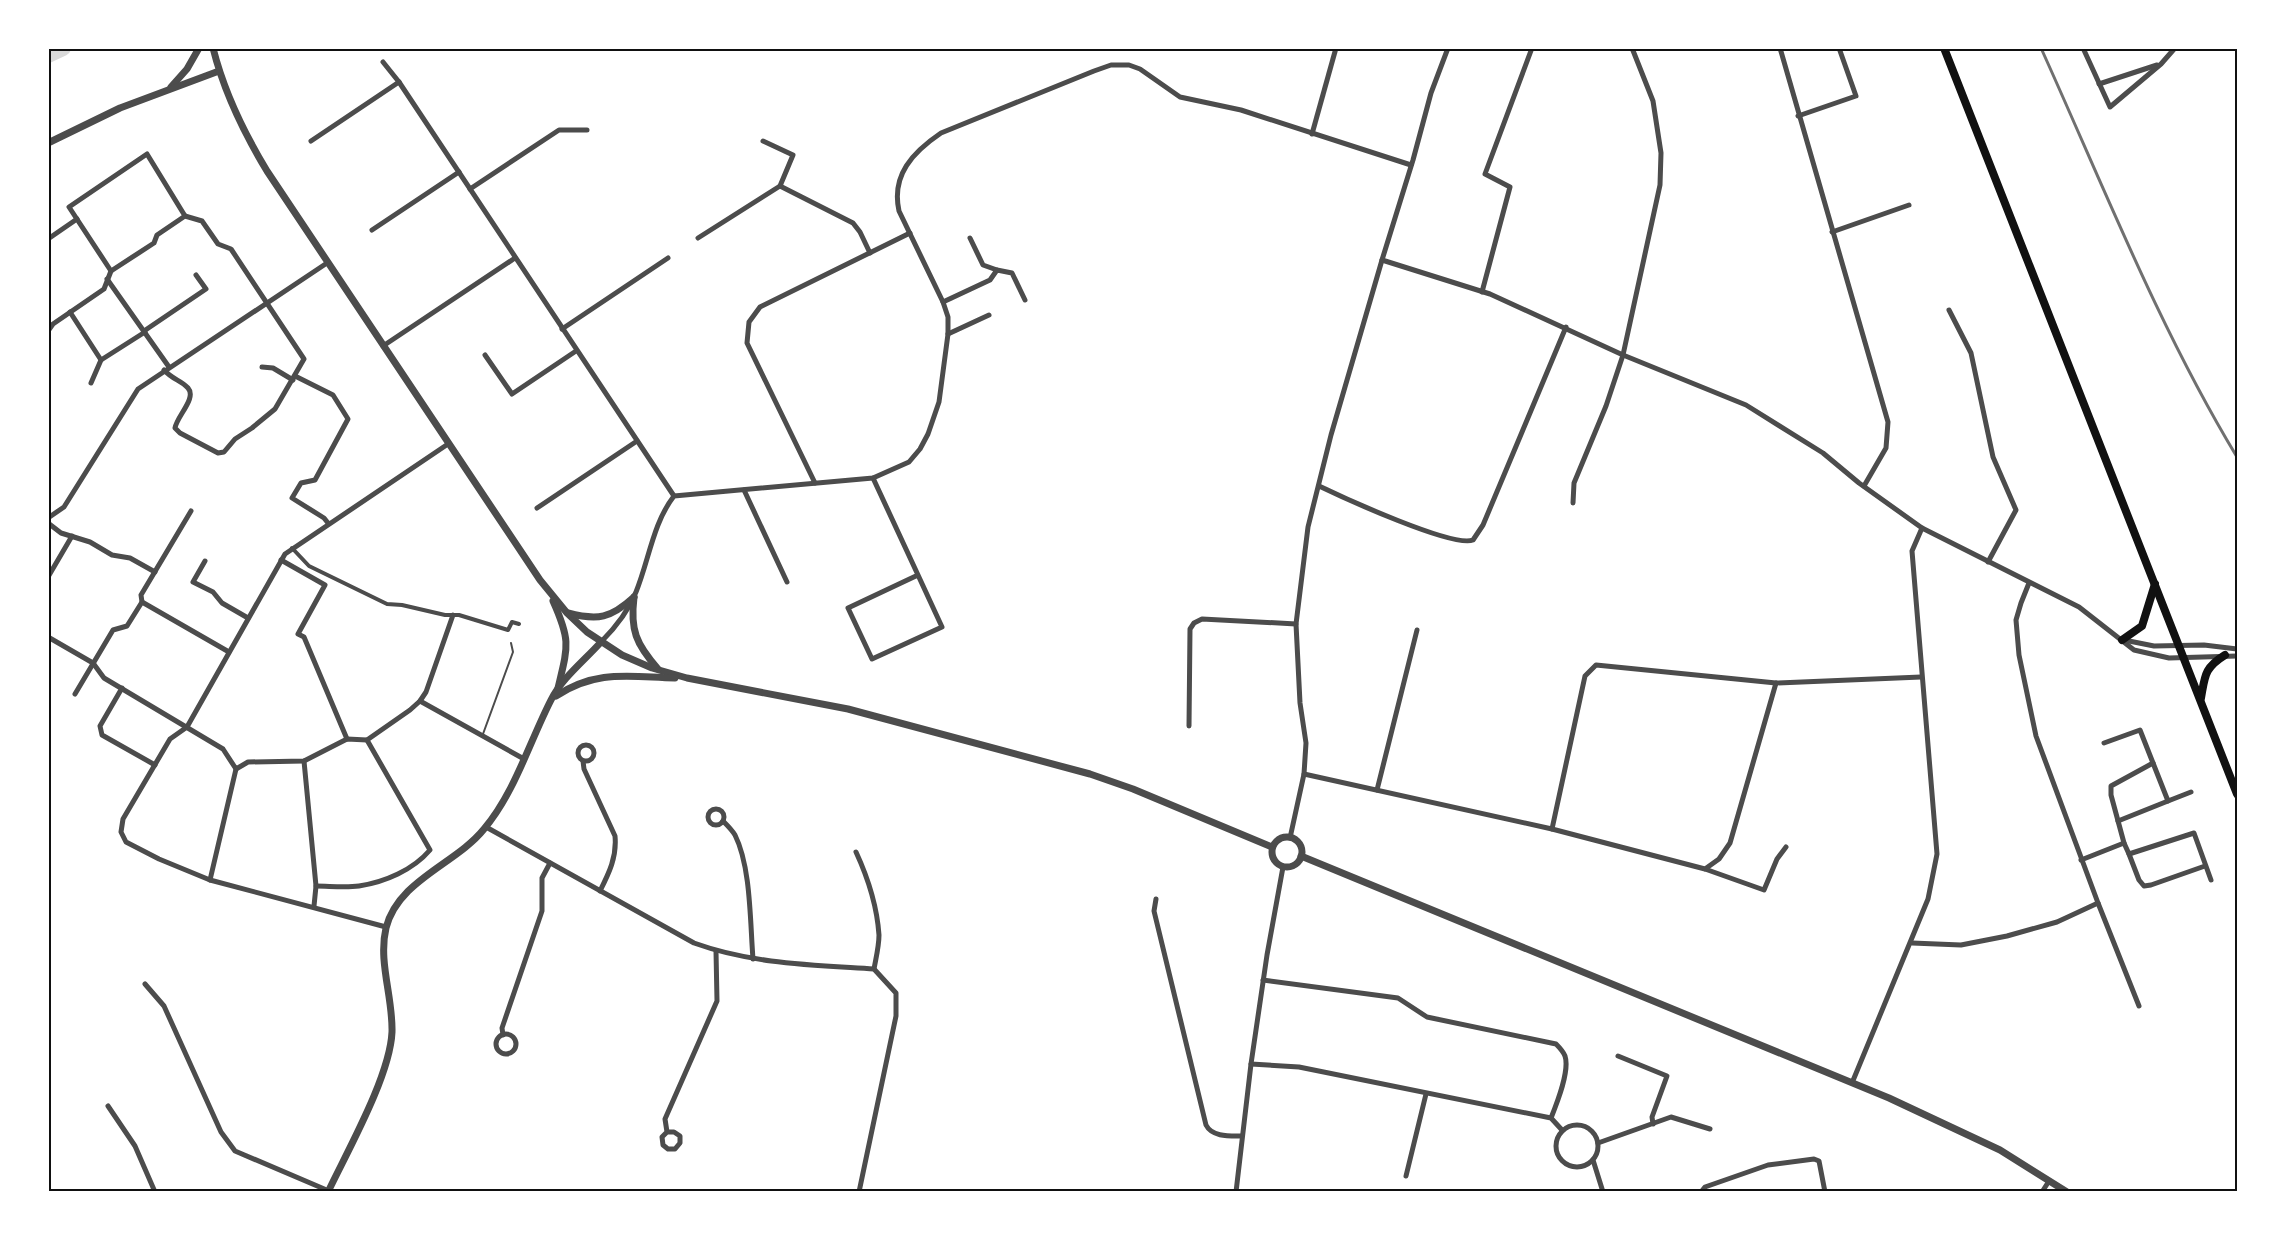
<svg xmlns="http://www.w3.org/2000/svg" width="2285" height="1240" font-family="Manrope,sans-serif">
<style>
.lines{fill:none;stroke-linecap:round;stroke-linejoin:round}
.river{stroke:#d9d9d9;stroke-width:16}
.service{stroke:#4c4c4c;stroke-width:2}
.pedestrian{stroke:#4c4c4c;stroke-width:4}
.minor{stroke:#4c4c4c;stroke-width:5}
.tertiary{stroke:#4c4c4c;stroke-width:7}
.secondary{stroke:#111;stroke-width:8}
.rail{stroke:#707070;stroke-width:3}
.neatline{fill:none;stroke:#111;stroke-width:2}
</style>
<rect width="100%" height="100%" fill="#fff"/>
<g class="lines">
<path class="river" d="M48,55L63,48"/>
<path class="service" d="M483,734L513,652L511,643"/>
<path class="pedestrian" d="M292,548L309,566L387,604L402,605L445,615H459L508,630L512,622L519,624"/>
<g class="minor">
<path d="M1780,48L1888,422L1886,448L1864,486"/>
<path d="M2083,48L2110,107L2161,64L2175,48"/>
<path d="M383,62L399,82L674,496"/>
<path d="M2099,84L2157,65"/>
<path d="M1798,116L1856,96L1839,48"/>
<path d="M1312,134L1336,48"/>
<path d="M311,141L399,82"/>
<path d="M763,141L793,155L780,186"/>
<path d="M470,189L559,130H587"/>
<path d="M372,230L459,172"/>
<path d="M1832,232L1909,205"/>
<path d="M698,238L780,186L853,223L860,232L870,253"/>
<path d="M970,238L983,265L997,270"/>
<path d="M48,239L77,219"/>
<path d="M1382,260L1490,294L1623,355L1746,405L1823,453L1859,483L1922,528L2079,607L2134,650L2169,658L2237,656"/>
<path d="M111,271L69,207L147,154L185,216L202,221L218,244L231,249L304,359L275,409L252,428L235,439L224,452L218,453L180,433L175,428C177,416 197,398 188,388C181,380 173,380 164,370"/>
<path d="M107,279L169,367"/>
<path d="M1482,292L1510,187L1485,174L1532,48"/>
<path d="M943,302L990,280L997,270L1012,273L1025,300"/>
<path d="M1949,310L1971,353L1993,457L2016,510L1988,562"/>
<path d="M70,312L101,360L91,383"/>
<path d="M562,329L668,258"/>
<path d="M48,331L53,324L104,289L111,271L154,243L157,235L185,216"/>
<path d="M144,331L206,289L196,275"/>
<path d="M948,334L989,315"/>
<path d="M383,346L515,258"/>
<path d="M485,355L512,394L576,351"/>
<path d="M101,360L145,332"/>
<path d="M262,367L273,368L293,380"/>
<path d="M295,376L333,395L348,419L315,480L301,483L292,498L324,518L328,523"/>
<path d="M873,478L918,575L848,608L872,659L942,627L918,575"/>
<path d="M815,483L747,343L749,322L760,307L910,233"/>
<path d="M1319,486C1344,498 1453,548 1473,540L1483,525L1566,327"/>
<path d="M744,490L787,582"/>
<path d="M1573,503L1574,483L1606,406L1623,355L1660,185L1661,153L1653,101L1632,48"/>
<path d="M537,508L637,441"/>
<path d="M48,518L64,507L138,389L327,263"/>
<path d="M48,523L61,533L90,542L112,555L130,558L155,572"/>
<path d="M281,560L325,585L298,634L304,637L347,739"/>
<path d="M205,561L193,582L213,592L222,603L248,618"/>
<path d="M48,577L72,536"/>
<path d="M142,602L229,652"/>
<path d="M48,637L93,663L104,678L223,749L236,769L248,762L304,761L347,739L367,740L410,710L420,701L426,692L453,615"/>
<path d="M2124,640L2154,646L2204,645L2237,649"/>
<path d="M601,642C616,627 628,612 636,592C649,560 653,523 674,496L873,478L909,462L920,449L928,434L939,402L948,334V317L943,302L899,211C891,175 913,152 941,133L1094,71L1111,65H1129L1140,69L1180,97L1241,110L1411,165"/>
<path d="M122,688L100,726L102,735L155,765"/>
<path d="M75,694L113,630L127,626L142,602L141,595L191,511"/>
<path d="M420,701L524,759"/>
<path d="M1189,726L1190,629L1194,623L1202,619L1296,624"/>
<path d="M2104,743L2140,730L2153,763L2111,786V795L2124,843"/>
<circle cx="586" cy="753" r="8"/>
<path d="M304,761L316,886L314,906"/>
<path d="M583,761L584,769L615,836C617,857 609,873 600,891"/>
<path d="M2153,763L2168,801L2191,792"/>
<path d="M1304,774L1552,829L1705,869L1719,859L1730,843L1776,683"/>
<path d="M1377,790L1417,630"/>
<circle cx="716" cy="817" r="8"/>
<path d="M723,821C727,825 732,830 735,835C751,867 750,922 753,959"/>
<path d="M2118,821L2168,801"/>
<path d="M486,827L694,943C752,964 813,965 874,969L896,993V1016L859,1192"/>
<path d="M1552,829L1585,676L1596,665L1776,683L1921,677"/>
<path d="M1290,838L1304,774L1306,743L1300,703L1296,624L1308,527L1331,435L1382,260L1413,160L1431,93L1448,48"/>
<path d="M856,852C868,878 877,906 879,935C879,946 876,958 874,969"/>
<path d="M2129,854L2139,880L2144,886L2151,885L2205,866"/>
<path d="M2081,860L2124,843L2129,854L2194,833L2211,880"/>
<path d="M1705,869L1764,890L1777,859L1786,847"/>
<path d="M210,880L236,769"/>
<path d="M316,886C329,886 345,888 359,886C385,882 413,870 430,850L367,740"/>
<path d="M1156,899L1154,911L1206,1125C1212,1137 1229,1136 1241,1136"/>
<path d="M2098,903L2139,1006"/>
<path d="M386,927L210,880L159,859L126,842L121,832L123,819L170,739L187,727L285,554L448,444"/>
<path d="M1912,943L1961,945L2007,936L2057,922L2098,903L2036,736L2019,655L2016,620L2021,603L2029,583"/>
<path d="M1263,980L1398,998L1427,1017L1556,1044C1560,1048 1563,1051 1565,1056C1570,1071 1557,1103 1551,1118"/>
<path d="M145,984L164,1006L221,1132L235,1151L329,1191"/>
<circle cx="506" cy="1044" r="10"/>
<path d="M503,1035L502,1028L542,911V878L550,863"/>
<path d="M1618,1056L1667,1076L1652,1117L1653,1124"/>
<path d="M1251,1064L1299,1067L1551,1118L1562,1130"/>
<path d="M1852,1083L1928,899L1937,854L1912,551L1922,528"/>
<path d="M108,1106L135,1146L155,1192"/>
<circle cx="1577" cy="1146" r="21"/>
<path d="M667,1132H674L680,1136V1143L675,1149H668L663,1145L662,1137L667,1132L665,1119L717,1001L716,951"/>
<path d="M1598,1143L1671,1117L1710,1129"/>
<path d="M1593,1160L1603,1192"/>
<path d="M1406,1176L1426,1094"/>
<path d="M1236,1192L1251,1064L1267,955L1283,867"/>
<path d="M1701,1192L1705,1187L1768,1165L1814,1159L1819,1161L1825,1192"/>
<path d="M2042,1192L2049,1181"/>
</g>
<g class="tertiary">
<path d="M213,48C224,92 244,133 267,171L540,580L567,613L587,632L622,655L652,668L687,678L848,709L1090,774L1133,789L1272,847"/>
<path d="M171,87L187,69L199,48"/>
<path d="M48,143L120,108L219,71"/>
<path d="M634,597C630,630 636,644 658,669"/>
<path d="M553,601C571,641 568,646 558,688"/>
<path d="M568,613C598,621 611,618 634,597"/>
<path d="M556,696C597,669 630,677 675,678"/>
<circle cx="1287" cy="852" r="15"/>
<path d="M1301,856L1889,1098L2000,1150L2067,1192"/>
<path d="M328,1192C348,1150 390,1076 392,1032C393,997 378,962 386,928C398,880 456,864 484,829C515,792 529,743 551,700C562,678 585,660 601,642"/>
</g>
<g class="secondary">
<path d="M1944,48L2237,794"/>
<path d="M2122,640L2142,626L2155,584"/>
<path d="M2201,698C2205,676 2204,668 2225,655"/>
</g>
<path class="rail" d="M2041,48C2103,185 2159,328 2237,457"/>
</g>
<rect width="2285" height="1240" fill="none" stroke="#ffffff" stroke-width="99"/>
<rect x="50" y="50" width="2186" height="1140" class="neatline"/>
</svg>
